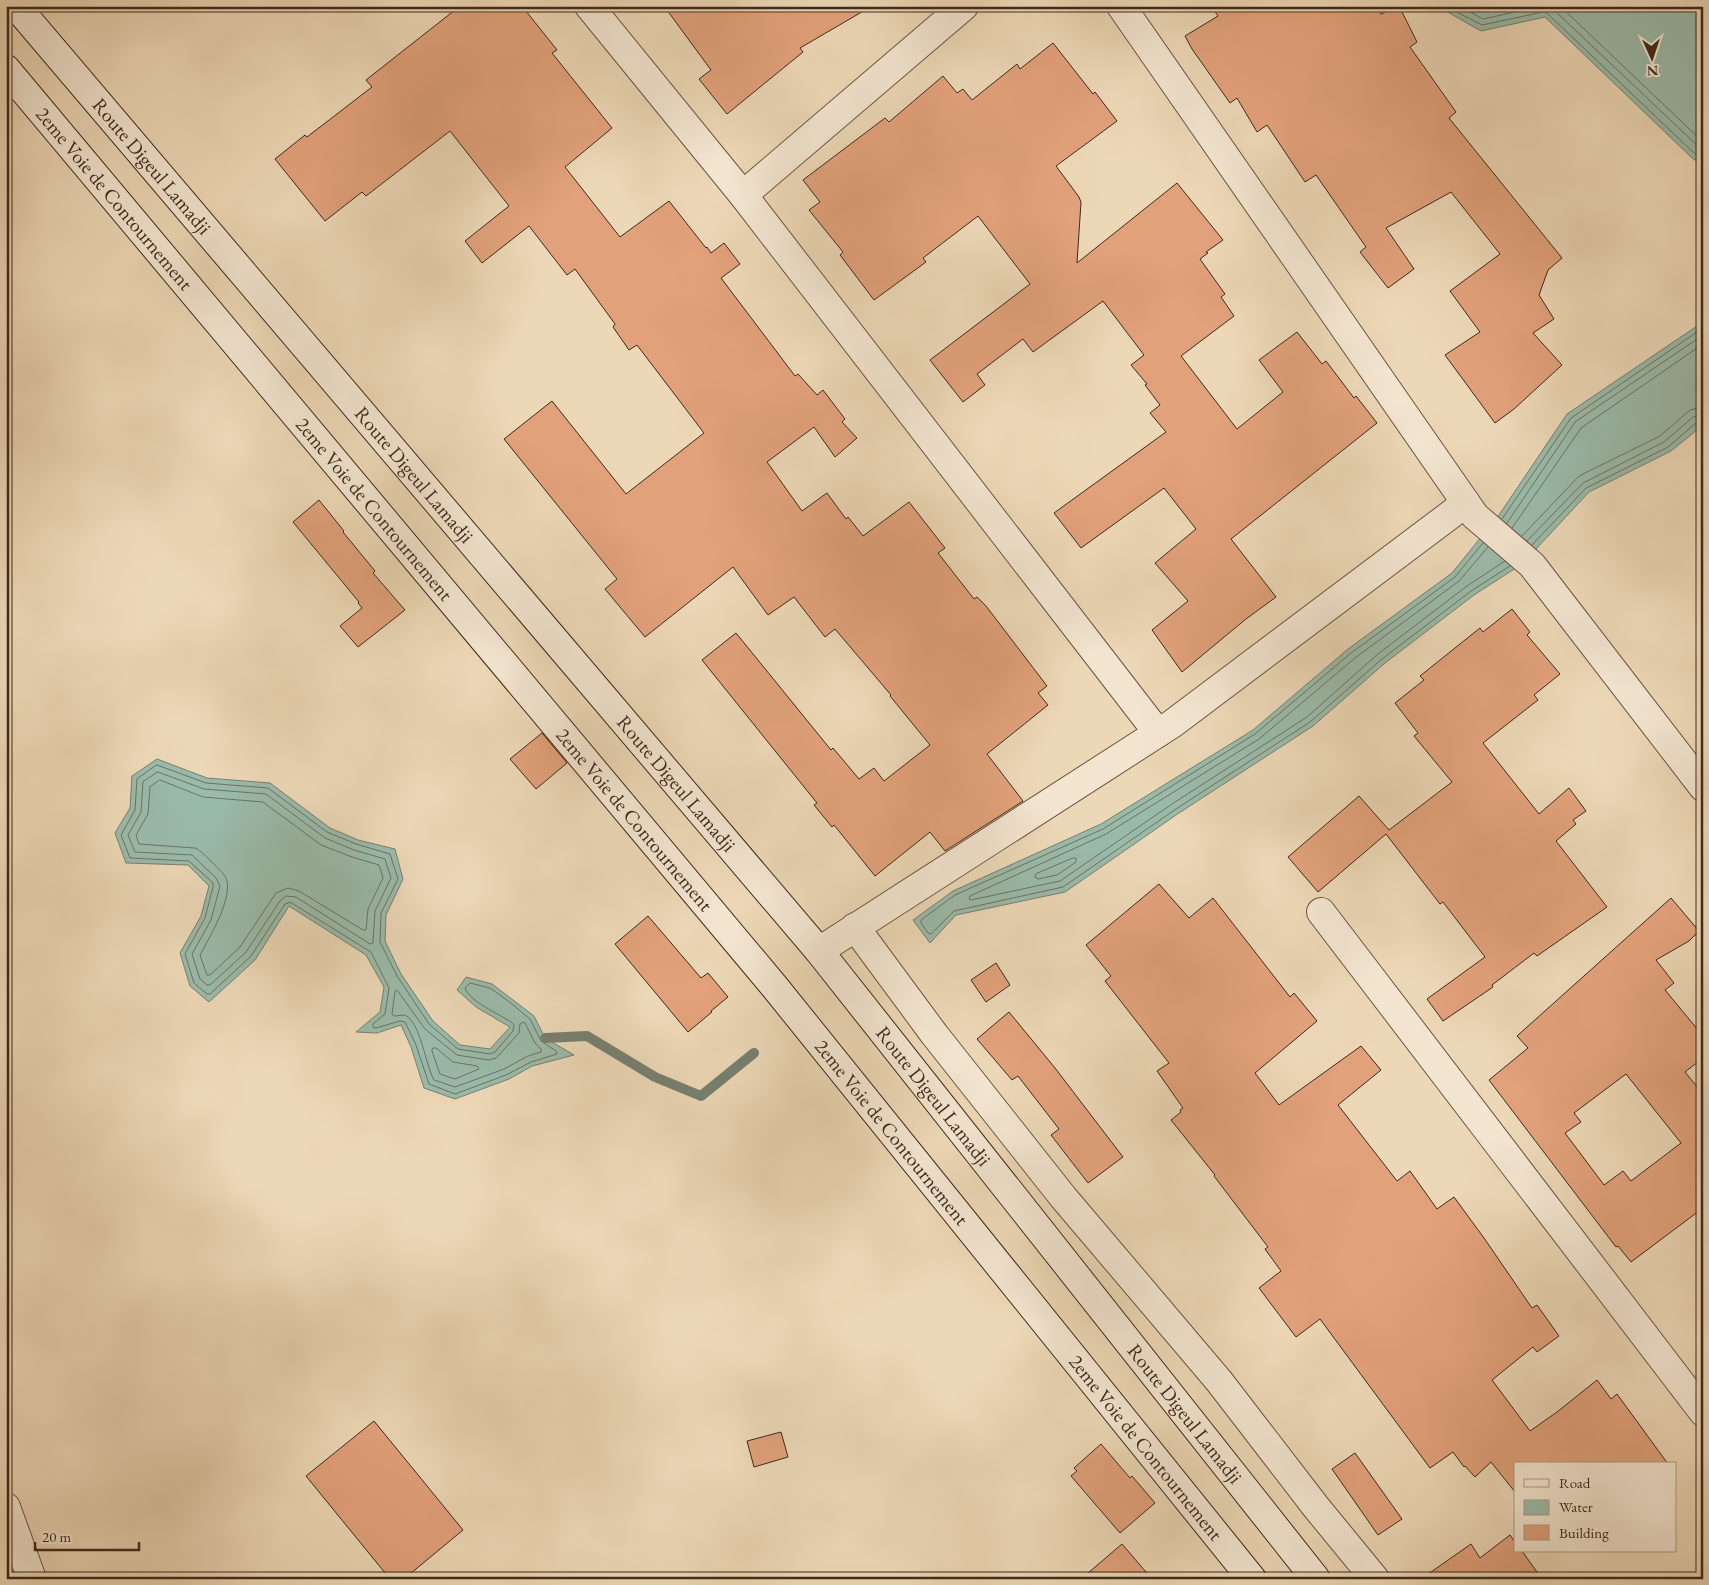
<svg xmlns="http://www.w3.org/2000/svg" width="1709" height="1585" font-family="'EB Garamond',serif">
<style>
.water{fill:#9abaa9;stroke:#768070}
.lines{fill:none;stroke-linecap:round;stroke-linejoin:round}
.shore{stroke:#6c7262;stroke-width:1}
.stream{stroke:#768070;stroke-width:10}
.building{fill:#e1a17b;stroke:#3f2a1a;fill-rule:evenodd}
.minor-casing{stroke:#6a5541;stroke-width:30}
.secondary-casing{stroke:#3f2a1a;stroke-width:30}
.minor{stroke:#f3e5d0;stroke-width:28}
.secondary{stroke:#f3e5d0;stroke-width:28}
.labels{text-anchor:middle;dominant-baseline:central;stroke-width:4.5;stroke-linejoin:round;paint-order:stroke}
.street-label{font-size:20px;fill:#3f2a1a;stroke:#f3e5d0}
</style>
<rect width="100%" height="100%" fill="#ecd7b6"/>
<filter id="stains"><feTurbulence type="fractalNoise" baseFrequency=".004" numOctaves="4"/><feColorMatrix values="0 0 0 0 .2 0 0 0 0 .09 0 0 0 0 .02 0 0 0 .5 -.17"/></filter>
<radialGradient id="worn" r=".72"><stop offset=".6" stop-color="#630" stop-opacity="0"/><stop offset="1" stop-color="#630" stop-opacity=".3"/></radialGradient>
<g class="water">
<path d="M1437,6H1703V165L1692,158L1545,17L1481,31Z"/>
<path d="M1703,322V425L1671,451L1589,492L1522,564L1474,595L1385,663L1313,726L1179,813L1065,892L956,915L930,943L913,920L953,891L1101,824L1253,730L1348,649L1452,573L1499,515L1567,414Z"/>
<path d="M157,759L207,778L270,783L330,828L358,840L395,849L403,879L386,915L385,941L401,974L433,1021L460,1045L490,1049L510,1027L476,1007L457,990L466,977L492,984L534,1016L545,1038L574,1055L532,1066L509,1079L455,1099L424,1088L411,1047L401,1025L377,1033L356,1032L380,1012L384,987L366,955L289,906L255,960L209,1002L190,986L180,953L201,916L209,886L188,865L126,863L115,833L130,808L132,776Z"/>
</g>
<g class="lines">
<g class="shore">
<path d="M1445,6L1482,25L1543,12L1547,13L1695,154L1703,159"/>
<path d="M1459,6L1483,19L1542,6"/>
<path d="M1547,6L1553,9L1703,151"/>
<path d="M1560,6L1703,142"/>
<path d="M1502,519L1571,418L1703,328"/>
<path d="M1507,523L1575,422L1703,335"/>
<path d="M1512,528L1581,428L1703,344"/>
<path d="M1522,536L1579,476L1660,436L1690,410L1703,407"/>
<path d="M1527,541L1583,483L1664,442L1693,417L1703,414"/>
<path d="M1483,543L1455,577L1351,653L1255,734L1103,829L955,895L921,920V923L928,933L931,934L954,911L1063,887L1176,809L1310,722L1382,659L1471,591L1510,566"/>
<path d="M1532,545L1586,488L1668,447L1697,422L1703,420"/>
<path d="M1488,547L1459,581L1355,658L1259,739L1106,834L970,896L969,899L971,900L1060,881L1172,804L1307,717L1378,654L1467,586L1505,561"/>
<path d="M157,765L206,783L268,788L327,832L356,844L390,854L398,879L381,913L380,942L397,976L429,1024L458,1049L490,1054L495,1052L513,1031L514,1025L511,1022C499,1014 469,1001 465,988L470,983L490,988L507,1000L530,1019L541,1041L556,1051L557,1054L531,1062L506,1075L455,1094L429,1084L416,1045L405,1022L400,1021L376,1028L373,1027V1024L385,1014L389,988L371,952L290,902L285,904L251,956L210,994H207L194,983L185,954L205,918L213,887V883L189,861L130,858L121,835L135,810L137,779Z"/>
<path d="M158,772L204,789L266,794L325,838L354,850L385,859L391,878L375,911L373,943L370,944L296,897L286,896L280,901L246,952L210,985H207L200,979L192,954L211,920L220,886L216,878L192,855L135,852L128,835L141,812L143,782Z"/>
<path d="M160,780L203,797L263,802L321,845L352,857L379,865L383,878L368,909L366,930H363L299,891L288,888L276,893L240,947L210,975H207L200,955C209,938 234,897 226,878C223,872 217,868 213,863C207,858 202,851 195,848L139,844L136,835L148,814L150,787Z"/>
<path d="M1073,858H1076V862L1057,875L1038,879L1035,877L1036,874Z"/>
<path d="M397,990L425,1029L457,1055L489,1060L496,1058L519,1033L520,1024L523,1022L525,1023L535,1043L541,1049V1052L528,1056L504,1069L455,1087L434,1080C425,1064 421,1023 405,1015L394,1016L392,1014L395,991Z"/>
<path d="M433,1048H436L453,1062L477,1066L479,1069L455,1079L440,1074L432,1051Z"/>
</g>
<path class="stream" d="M545,1038L587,1036L655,1077L701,1096L754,1053"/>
</g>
<g class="building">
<path d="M460,6H522L557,50L552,53L612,128L565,167L620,237L669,201L706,248L707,247L711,253L724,243L740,264L721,278L795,376L798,374L817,395L823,390L845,419L842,422L857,438L835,457L814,427L767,462L802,511L827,493L846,519L848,517L863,536L909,502L945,548L938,553L974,599L977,597L986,606L1047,686L1038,693L1048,705L987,754L1023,801L945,851L930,832L875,876L834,825L832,827L814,805L817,803L702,660L736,633L831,750L833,748L859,779L874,768L884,781L930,745L890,696L891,695L835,629L825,637L794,597L768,615L733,567L645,637L605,589L617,579L504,439L552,401L626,494L704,433L637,345L629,350L613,327L615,324L575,269L567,275L529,226L482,263L465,241L509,206L450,131L366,196L362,192L325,221L275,159L305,135L307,137L372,87L366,80Z"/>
<path d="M664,6H872L800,48L803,52L727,114L699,79L711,70Z"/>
<path d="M1211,6H1376L1381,14L1399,6L1417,42L1410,47L1456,112L1449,118L1562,258L1548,270L1539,295L1554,319L1533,333L1562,365L1514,409L1495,423L1445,355L1480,332L1450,291L1500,254L1451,192L1386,228L1414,269L1388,288L1360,252L1366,247L1316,175L1305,182L1267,125L1257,132L1237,98L1230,103L1192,49L1185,36L1218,16Z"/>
<path d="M1053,43L1093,94L1095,92L1117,121L1056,166L1079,197L1081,202L1077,263L1177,183L1223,240L1206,252L1208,253L1200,259L1225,294L1221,297L1234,316L1181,356L1237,429L1283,392L1259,360L1297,332L1322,364L1326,361L1354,398L1356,396L1377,423L1231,539L1276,597L1246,619L1182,672L1152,630L1188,601L1155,563L1196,529L1164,488L1081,548L1054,513L1166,432L1150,413L1160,405L1145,385L1147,384L1131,365L1144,355L1103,301L1033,352L1023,339L977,374L985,385L963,402L930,360L1030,284L978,216L923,258L926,262L874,300L840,255L843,252L809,210L820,202L803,180L885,118L889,122L943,76L957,93L963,89L972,100L1017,64L1020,69Z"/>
<path d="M319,500L344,531L343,532L375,571L373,573L405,610L358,647L340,626L362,608L358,603L359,602L293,522Z"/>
<path d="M1512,609L1530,632L1527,635L1560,674L1534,695L1538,700L1483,743L1539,814L1569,788L1586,811L1573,820L1576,824L1556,841L1607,907L1537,956L1534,953L1492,985L1493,987L1443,1021L1427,999L1485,957L1443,902L1440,904L1386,834L1318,892L1288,857L1359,796L1389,830L1452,782L1414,736L1418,733L1395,703L1424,680L1420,676L1480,628L1483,632Z"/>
<path d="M542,733L567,763L536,789L510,759Z"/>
<path d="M1159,884L1189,918L1213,898L1290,997L1294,993L1317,1021L1255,1073L1279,1105L1361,1046L1381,1070L1338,1105L1397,1181L1410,1171L1437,1209L1454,1197L1484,1238L1532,1308L1537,1305L1559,1336L1537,1352L1533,1347L1492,1380L1530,1431L1557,1412L1597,1380L1611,1399L1617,1394L1668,1464H1515V1492L1491,1462L1475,1477L1465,1466L1464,1467L1453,1452L1430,1468L1320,1319L1296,1337L1259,1288L1281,1271L1265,1249L1268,1247L1214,1176L1215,1175L1171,1120L1181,1112L1180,1110L1183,1108L1157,1071L1169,1063L1105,981L1111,976L1086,945Z"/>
<path d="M1671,898L1699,931L1689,941L1656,960L1674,983L1665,990L1703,1036V1058L1685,1072L1703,1094V1208L1631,1262L1618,1246L1616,1247L1489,1080L1528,1048L1517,1036ZM1626,1074L1681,1143L1631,1181L1623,1171L1604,1185L1565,1133L1581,1122L1574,1113Z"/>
<path d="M648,916L701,978L708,973L728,997L711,1011L712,1012L688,1032L615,944Z"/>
<path d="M996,963L1010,985L986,1002L971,980Z"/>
<path d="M1009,1012L1055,1068L1123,1157L1088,1183L1051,1135L1059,1129L1018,1076L1012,1080L977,1039Z"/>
<path d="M374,1421L463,1530L404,1579H390L306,1476Z"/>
<path d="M781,1432L788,1457L754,1467L747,1441Z"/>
<path d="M1101,1444L1130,1478L1132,1476L1155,1503L1120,1533L1071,1476L1077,1471L1074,1468Z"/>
<path d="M1355,1453L1402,1519L1378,1535L1332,1469Z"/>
<path d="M1510,1535L1515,1542V1551H1522L1542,1579H1421L1471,1544L1480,1558Z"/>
<path d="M1122,1544L1152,1579H1081Z"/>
</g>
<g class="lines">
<g class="minor-casing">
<g id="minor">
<path d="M589,6L743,195L1158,733"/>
<path d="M1121,6L1475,516L1532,565L1703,787"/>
<path d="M743,195L964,6"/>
<path d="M1321,912L1703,1412"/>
<path d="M855,927L934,1034L1063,1197L1219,1381L1316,1507L1375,1579"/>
<path d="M819,951L1172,724L1466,503"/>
<path d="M6,1507L32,1579"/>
</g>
</g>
<g class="secondary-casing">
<g id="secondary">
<path id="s1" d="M16,6L819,951L1316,1579"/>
<path id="s2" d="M6,69L774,986L1252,1579"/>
</g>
</g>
<use href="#minor" class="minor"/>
<use href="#secondary" class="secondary"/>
</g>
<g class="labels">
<g class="street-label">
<text stroke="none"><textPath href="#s1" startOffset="210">Route Digeul Lamadji</textPath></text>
<text stroke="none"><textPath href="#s2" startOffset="169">2eme Voie de Contournement</textPath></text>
<text stroke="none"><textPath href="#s1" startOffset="615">Route Digeul Lamadji</textPath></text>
<text stroke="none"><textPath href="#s2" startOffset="574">2eme Voie de Contournement</textPath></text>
<text stroke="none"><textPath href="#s1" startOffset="1020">Route Digeul Lamadji</textPath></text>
<text stroke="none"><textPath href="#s2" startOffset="979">2eme Voie de Contournement</textPath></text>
<text stroke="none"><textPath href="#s1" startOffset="1425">Route Digeul Lamadji</textPath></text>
<text stroke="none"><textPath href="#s2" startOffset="1384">2eme Voie de Contournement</textPath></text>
<text stroke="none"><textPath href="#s1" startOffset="1830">Route Digeul Lamadji</textPath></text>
<text stroke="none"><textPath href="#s2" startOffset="1789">2eme Voie de Contournement</textPath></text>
</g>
</g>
<rect width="1709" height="1585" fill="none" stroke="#ecd7b6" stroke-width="25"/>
<rect x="8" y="8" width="1694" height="1570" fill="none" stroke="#3f2a1a" stroke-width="2.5"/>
<rect x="12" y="12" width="1684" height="1560" fill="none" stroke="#3f2a1a"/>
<rect x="1514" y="1462" width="162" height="90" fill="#f3e5d0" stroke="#ab9a87"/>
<rect x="1524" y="1479" width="25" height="8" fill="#f3e5d0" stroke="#ab9a87"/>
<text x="1559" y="1488" font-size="15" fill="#3f2a1a">Road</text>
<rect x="1524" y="1500" width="25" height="15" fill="#9abaa9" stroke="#ab9a87"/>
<text x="1559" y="1512" font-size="15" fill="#3f2a1a">Water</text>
<rect x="1524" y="1525" width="25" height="15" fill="#e1a17b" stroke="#ab9a87"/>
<text x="1559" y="1538" font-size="15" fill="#3f2a1a">Building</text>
<g transform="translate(1652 58) rotate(177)" stroke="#f3e5d0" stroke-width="4" paint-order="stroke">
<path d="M0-4L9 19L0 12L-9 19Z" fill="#3f2a1a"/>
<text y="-8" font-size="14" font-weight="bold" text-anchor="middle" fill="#3f2a1a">N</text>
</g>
<path d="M35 1542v8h104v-8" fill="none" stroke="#3f2a1a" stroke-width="2.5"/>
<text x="42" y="1542" font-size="15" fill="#3f2a1a" stroke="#f3e5d0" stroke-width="4" paint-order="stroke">20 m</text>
<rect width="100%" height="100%" filter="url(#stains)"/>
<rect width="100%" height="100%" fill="url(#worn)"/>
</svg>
